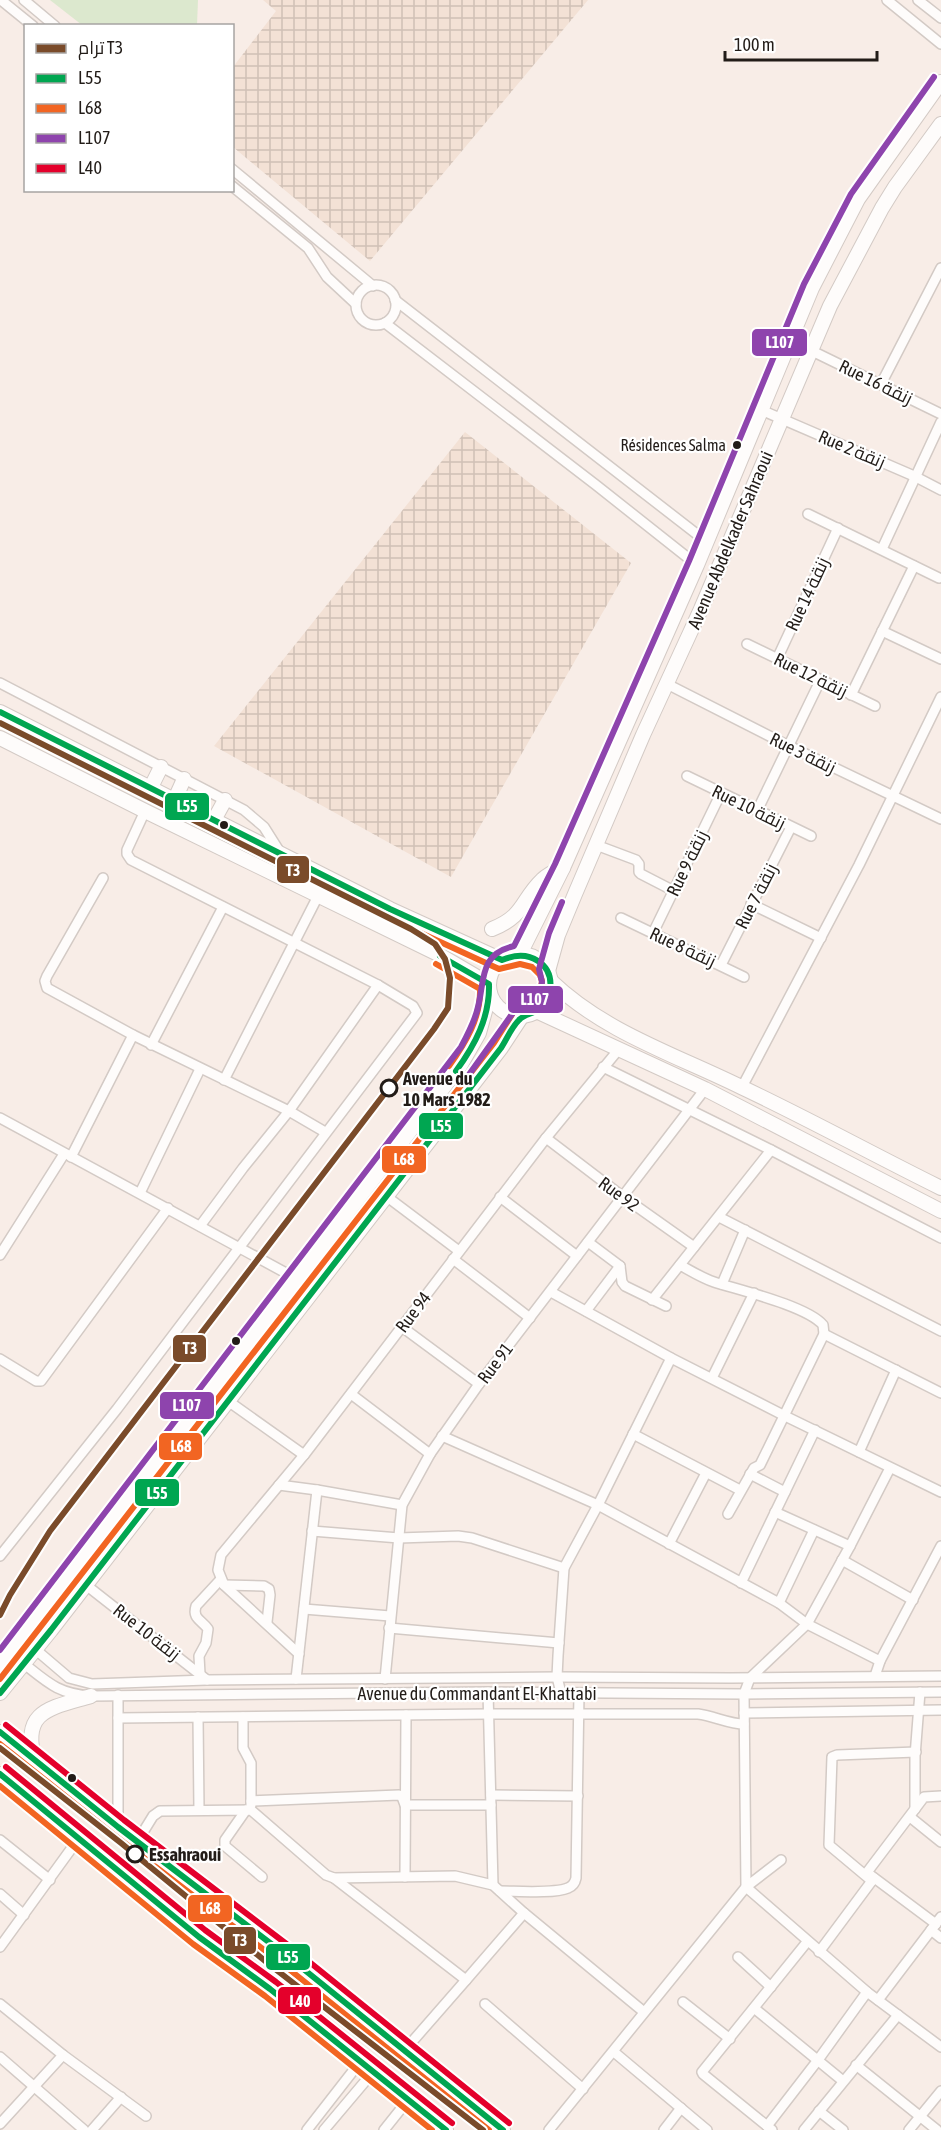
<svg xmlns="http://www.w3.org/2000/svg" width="941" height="2130" font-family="'Asap Condensed',Cairo,sans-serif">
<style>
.industrial{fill:url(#industrial-grid)}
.garden{fill:#dce8ce}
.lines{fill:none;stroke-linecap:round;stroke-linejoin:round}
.street-casing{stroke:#d3cac5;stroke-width:12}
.secondary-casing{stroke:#d3cac5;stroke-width:16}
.street{stroke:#fefcfb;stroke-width:9}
.secondary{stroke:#fefcfb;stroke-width:14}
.bus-1-casing{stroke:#fff;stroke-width:10}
.bus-2-casing{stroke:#fff;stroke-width:10}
.bus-3-casing{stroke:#fff;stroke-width:10}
.bus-4-casing{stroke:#fff;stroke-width:10}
.bus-1{stroke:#00a651;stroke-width:6}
.bus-2{stroke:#f26522;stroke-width:6}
.bus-3{stroke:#8e44ad;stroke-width:6}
.bus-4{stroke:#e4002b;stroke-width:6}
.tram-1-casing{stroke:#fff;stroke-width:10}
.tram-1{stroke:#7a4b2a;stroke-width:6}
.bus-dot{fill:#221c18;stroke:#fff;stroke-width:2}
.stop-dot{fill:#fff;stroke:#221c18;stroke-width:3}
.labels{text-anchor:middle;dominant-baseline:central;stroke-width:4.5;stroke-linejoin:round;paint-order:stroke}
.bus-label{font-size:16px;fill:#221c18;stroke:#fff;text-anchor:end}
.street-label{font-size:18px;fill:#221c18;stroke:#fff}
.stop-label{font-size:18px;font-weight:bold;fill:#221c18;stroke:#fff;text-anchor:start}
.line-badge{stroke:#fff;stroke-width:2}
.badge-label{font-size:16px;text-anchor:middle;font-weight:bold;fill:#fff}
</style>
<defs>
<pattern id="industrial-grid" width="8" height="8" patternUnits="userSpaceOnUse" patternTransform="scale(1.5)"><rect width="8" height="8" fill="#f3e1d5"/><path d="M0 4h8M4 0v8" fill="none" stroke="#d0c0b6"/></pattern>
</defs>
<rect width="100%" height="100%" fill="#f8ede7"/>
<g class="industrial">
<path d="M263,0H588L370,261L233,147V67L276,11Z"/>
<path d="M465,432L631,563L451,877L214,746Z"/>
</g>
<path class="garden" d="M50,0H198L197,25H82Z"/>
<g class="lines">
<g class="street-casing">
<g id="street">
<path d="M1,0L33,26"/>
<path d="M24,0L55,26"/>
<path d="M887,0L941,44"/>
<path d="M918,0L941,18"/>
<path d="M232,169L373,286"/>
<path d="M232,186L308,248L327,277L356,304"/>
<circle cx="376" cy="305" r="20"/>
<path d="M395,300L707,542"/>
<path d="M385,323L596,485L697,565"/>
<path d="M810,350L941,414"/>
<path d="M881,384L941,268"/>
<path d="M761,410L914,476L941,490"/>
<path d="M808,514L939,578"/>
<path d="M882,549L941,422"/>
<path d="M882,631L941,659"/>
<path d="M747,644L875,706"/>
<path d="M777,659L838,528"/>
<path d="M0,683L244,810L264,827L281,854"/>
<path d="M667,684L789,746L941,819"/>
<path d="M851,695L914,566"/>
<path d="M687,776L811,836"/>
<path d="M757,811L820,681"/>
<path d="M596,845L636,860L639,864V872L641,874L674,891"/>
<path d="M103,878L47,976L45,981L47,988L133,1035L289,1111L325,1132"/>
<path d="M751,904L821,938"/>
<path d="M621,918L744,977"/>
<path d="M653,933L721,793"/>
<path d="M721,965L791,827"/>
<path d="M151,1045L223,907"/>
<path d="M603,1067L771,1150L941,1238"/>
<path d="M224,1080L318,896"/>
<path d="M742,1087L859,865L941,697"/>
<path d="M0,1118L297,1279"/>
<path d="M546,1138L622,1196L694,1247"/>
<path d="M71,1157L133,1035"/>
<path d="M140,1193L200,1069"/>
<path d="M386,1196L459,1251"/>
<path d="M500,1197L577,1256"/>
<path d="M719,1217L941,1331"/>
<path d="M200,1226L243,1168L289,1111L378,985"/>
<path d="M588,1242L620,1266L622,1282L625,1286L666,1306"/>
<path d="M0,1255L64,1154"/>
<path d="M453,1259L530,1318"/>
<path d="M680,1265C691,1271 702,1278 714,1282C739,1290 807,1306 823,1325L824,1334L760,1465L754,1468L728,1514"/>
<path d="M722,1284L745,1230"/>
<path d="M551,1292L671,1358L785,1416L941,1492"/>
<path d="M652,1300L771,1150"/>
<path d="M586,1311L620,1266"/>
<path d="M402,1327L479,1384"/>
<path d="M824,1334L941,1393"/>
<path d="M0,1359L36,1381H41L168,1208"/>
<path d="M712,1378L754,1293"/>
<path d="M351,1394L430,1454"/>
<path d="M228,1401L304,1455"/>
<path d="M633,1434L740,1490"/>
<path d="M442,1436L598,1505L779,1603L807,1624L880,1661"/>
<path d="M859,1452L896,1370"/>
<path d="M750,1474L785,1492"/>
<path d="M279,1485L317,1490L402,1505"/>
<path d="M775,1512L850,1546L807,1624L750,1678L744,1694L746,1887L867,1992L941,2047"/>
<path d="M312,1531L399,1538L458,1536L472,1538L564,1568"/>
<path d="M669,1544L706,1473"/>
<path d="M850,1546L890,1468"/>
<path d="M0,1556L117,1409L417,1013L413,1006L378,985L131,860L127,854V850L145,811"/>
<path d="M842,1560L913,1600"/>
<path d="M741,1583L815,1430"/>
<path d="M86,1585L207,1680"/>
<path d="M224,1585L264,1586L269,1589L270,1595L267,1622"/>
<path d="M779,1603L814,1530"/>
<path d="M304,1609L390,1616"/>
<path d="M389,1628L559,1643"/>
<path d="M35,1649L69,1678L92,1684L207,1680L557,1677L730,1678L941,1676"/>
<path d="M299,1654L224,1585L218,1570L221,1555L304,1455L546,1138L619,1049"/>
<path d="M23,1663C47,1682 58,1694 91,1696L488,1692L744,1694L941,1692"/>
<path d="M200,1674L199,1656L206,1643L208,1629C202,1620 192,1619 196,1606L221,1579"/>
<path d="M875,1676L880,1661L941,1546"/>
<path d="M296,1679L317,1490"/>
<path d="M385,1679L402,1505L430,1454L479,1384L705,1089"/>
<path d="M488,1692L493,1885"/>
<path d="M561,1693L557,1677L558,1656L564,1568L598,1505L671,1358"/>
<path d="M744,1713L941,1710"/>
<path d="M198,1717L199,1810"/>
<path d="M243,1717V1748L251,1763V1805"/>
<path d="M118,1718L489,1714H698C714,1716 729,1724 744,1724"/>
<path d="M491,1795L578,1796"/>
<path d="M251,1801L399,1795L402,1797L405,1805H491"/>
<path d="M915,1809V1756L920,1692"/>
<path d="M246,1810L225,1840V1846L262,1877"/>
<path d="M910,1817L941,1842"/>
<path d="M118,1827V1695"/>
<path d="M0,1840L50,1880"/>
<path d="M137,1842L153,1816L160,1811L251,1810L326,1875L334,1878L455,1876L493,1885L524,1913L644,2012"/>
<path d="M405,1877L406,1715"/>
<path d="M334,1878L466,1980L524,1913"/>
<path d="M872,1881L829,1845L832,1757L837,1755L916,1752"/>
<path d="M500,1891C516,1891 554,1894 568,1888C573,1886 575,1883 576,1878L579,1693"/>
<path d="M0,1894L24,1915"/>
<path d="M936,1924L869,1874L868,1871L924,1797L941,1796"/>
<path d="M931,1930L941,1938"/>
<path d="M0,1947L79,1838"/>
<path d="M819,1952L874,1878"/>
<path d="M738,1957L771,1987"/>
<path d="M878,2000L941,1917"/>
<path d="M683,2002L730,2039"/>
<path d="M0,2004L63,2055L146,2116"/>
<path d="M485,2004L583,2089"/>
<path d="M754,2008L843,2081"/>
<path d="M404,2051L466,1980"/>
<path d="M614,2052L707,2130"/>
<path d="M0,2057L84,2130"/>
<path d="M856,2065L937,2130"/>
<path d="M819,2111L843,2130"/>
<path d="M0,2124L63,2055"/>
<path d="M767,2126L818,2060L867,1992"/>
<path d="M92,2130L121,2097"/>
<path d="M307,2130L360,2062"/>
<path d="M324,2130L373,2072"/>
<path d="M384,2130L408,2100"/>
<path d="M549,2130L746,1887L781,1860"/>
<path d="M664,2130L681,2108"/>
<path d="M772,2130L703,2074L702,2072L807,1942"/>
<path d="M804,2130L898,2015"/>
<path d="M909,2130L941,2091"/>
</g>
</g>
<g class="secondary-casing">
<g id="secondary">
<path d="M0,712L390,909L502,960"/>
<path d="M0,738L145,811L436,953L489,984"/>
<path d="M151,787L161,767"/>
<path d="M175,799L184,779"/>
<path d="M214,820L225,800"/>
<path d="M492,929C525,916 521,900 542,880C548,874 555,871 563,868"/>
<path d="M520,954L563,868L697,565L812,288L858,199L941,82"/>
<circle cx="520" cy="985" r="31"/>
<path d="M548,971L558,935L575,894L643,735L701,609L830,306L882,208L895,187L941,124"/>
<path d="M551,981C604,1032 676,1055 741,1087C809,1119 874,1155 941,1188"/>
<path d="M536,1011L705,1089L941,1211"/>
<path d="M0,1665L460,1066L479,1033L490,993"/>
<path d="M0,1693L51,1630L501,1048L522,1016"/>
<path d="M0,1732L118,1827L291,1959L503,2130"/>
<path d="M35,1761C20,1710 51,1708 91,1696"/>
<path d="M0,1774L199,1937L270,1989L446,2130"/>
</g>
</g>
<use href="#street" class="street"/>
<use href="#secondary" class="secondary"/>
<g class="bus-1-casing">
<g id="bus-1">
<path d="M0,712L390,909L502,960C514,955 526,953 538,961C555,972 554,996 539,1009C533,1014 524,1014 519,1020C511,1028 507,1039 501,1048L51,1630L0,1693"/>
<path d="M440,956L489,984C490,1017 475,1045 456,1071"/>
<path d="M0,1732L118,1827L291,1959L503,2130"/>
<path d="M0,1774L199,1937L270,1989L446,2130"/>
</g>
</g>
<g class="bus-2-casing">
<g id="bus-2">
<path d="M0,722L386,917L499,969L520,964L532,967L540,975L542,981L540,993L533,1003L518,1009L513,1013L494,1043L0,1679"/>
<path d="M436,964L480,989C481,1018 465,1044 449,1066"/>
<path d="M0,1744L113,1834L285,1966L489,2130"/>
<path d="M0,1786L193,1944L265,1996L432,2130"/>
</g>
</g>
<g class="bus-3-casing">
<g id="bus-3">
<path d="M468,1076L515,1010L531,1003L540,995L542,982L539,969L549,933L562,902"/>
<path d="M0,1650L461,1047C468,1034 475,1021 478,1007C485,979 479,954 514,946L555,864L689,561L804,284L851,194L934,77"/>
</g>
</g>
<g class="bus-4-casing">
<g id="bus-4">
<path d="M6,1725L124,1820L297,1952L509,2123"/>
<path d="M6,1767L205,1930L276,1982L452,2123"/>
</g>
</g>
<use href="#bus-1" class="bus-1"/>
<use href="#bus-2" class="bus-2"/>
<use href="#bus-3" class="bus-3"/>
<use href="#bus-4" class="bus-4"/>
<g class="tram-1-casing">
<g id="tram-1">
<path d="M0,723L411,929L435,944L445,959L450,978L448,1008L434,1029L50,1531L10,1595L0,1615"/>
<path d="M0,1748L121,1843L270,1965L483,2130"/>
</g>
</g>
<use href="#tram-1" class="tram-1"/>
</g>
<g class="bus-dot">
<circle cx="737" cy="445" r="5"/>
<circle cx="224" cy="825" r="5"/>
<circle cx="236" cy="1341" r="5"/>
<circle cx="72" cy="1778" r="5"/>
</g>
<g class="stop-dot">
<circle cx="389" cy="1088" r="8"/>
<circle cx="135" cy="1854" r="8"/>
</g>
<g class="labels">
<g class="bus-label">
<text x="726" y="445">Résidences Salma</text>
</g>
<g class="street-label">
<text transform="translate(876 382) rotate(26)">Rue 16 زنقة</text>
<text transform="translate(852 449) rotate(23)">Rue 2 زنقة</text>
<text transform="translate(730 540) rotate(-67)">Avenue Abdelkader Sahraoui</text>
<text transform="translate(807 594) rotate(-65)">Rue 14 زنقة</text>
<text transform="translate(811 675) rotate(26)">Rue 12 زنقة</text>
<text transform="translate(803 753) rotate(26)">Rue 3 زنقة</text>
<text transform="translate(749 807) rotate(26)">Rue 10 زنقة</text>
<text transform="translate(687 863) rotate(-64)">Rue 9 زنقة</text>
<text transform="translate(756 896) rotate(-63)">Rue 7 زنقة</text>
<text transform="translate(683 947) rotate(25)">Rue 8 زنقة</text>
<text transform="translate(619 1194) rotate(36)">Rue 92</text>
<text transform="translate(413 1312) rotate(-53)">Rue 94</text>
<text transform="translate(495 1363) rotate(-53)">Rue 91</text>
<text transform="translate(147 1632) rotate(38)">Rue 10 زنقة</text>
<text x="477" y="1693">Avenue du Commandant El-Khattabi</text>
</g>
<g class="stop-label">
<text x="403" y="1078">Avenue du<tspan x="403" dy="21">10 Mars 1982</tspan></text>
<text x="149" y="1854">Essahraoui</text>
</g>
</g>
<g class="line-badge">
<rect x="751" y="328" width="57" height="29" rx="6" fill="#8e44ad"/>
<rect x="164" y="792" width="46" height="29" rx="6" fill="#00a651"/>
<rect x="276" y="855" width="34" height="29" rx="6" fill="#7a4b2a"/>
<rect x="507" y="985" width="57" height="29" rx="6" fill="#8e44ad"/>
<rect x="418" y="1112" width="46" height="28" rx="6" fill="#00a651"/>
<rect x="381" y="1145" width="46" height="29" rx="6" fill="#f26522"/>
<rect x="172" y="1334" width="35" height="29" rx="6" fill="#7a4b2a"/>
<rect x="159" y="1391" width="56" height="29" rx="6" fill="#8e44ad"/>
<rect x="158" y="1432" width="45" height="29" rx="6" fill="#f26522"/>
<rect x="134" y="1478" width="46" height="29" rx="6" fill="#00a651"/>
<rect x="187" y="1894" width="46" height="29" rx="6" fill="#f26522"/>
<rect x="223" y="1926" width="34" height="29" rx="6" fill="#7a4b2a"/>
<rect x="265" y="1943" width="46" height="28" rx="6" fill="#00a651"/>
<rect x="277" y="1986" width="45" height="29" rx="6" fill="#e4002b"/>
</g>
<g class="badge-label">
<text x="780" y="348">L107</text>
<text x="187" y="812">L55</text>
<text x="293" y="876">T3</text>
<text x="535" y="1005">L107</text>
<text x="441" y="1132">L55</text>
<text x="404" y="1165">L68</text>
<text x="190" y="1354">T3</text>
<text x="187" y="1411">L107</text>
<text x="181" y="1452">L68</text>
<text x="157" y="1499">L55</text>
<text x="210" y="1914">L68</text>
<text x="240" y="1946">T3</text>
<text x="288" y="1963">L55</text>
<text x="300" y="2007">L40</text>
</g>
<rect x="24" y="24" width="210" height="168" fill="#ffffff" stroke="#a7a4a3" stroke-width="1.5"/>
<rect x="36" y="44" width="30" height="9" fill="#7a4b2a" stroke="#a7a4a3" stroke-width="1.5"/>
<text x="78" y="54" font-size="18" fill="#221c18">ترام T3</text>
<rect x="36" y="74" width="30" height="9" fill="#00a651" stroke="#a7a4a3" stroke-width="1.5"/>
<text x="78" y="84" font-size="18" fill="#221c18">L55</text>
<rect x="36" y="104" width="30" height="9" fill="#f26522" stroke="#a7a4a3" stroke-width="1.5"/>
<text x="78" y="114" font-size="18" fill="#221c18">L68</text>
<rect x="36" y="134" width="30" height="9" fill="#8e44ad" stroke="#a7a4a3" stroke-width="1.5"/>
<text x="78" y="144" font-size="18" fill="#221c18">L107</text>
<rect x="36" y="164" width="30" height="9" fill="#e4002b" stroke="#a7a4a3" stroke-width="1.5"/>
<text x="78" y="174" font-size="18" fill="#221c18">L40</text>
<path d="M725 51v9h152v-9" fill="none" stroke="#221c18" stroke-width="3"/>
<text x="734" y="51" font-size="18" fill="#221c18" stroke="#ffffff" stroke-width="4.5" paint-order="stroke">100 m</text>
</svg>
